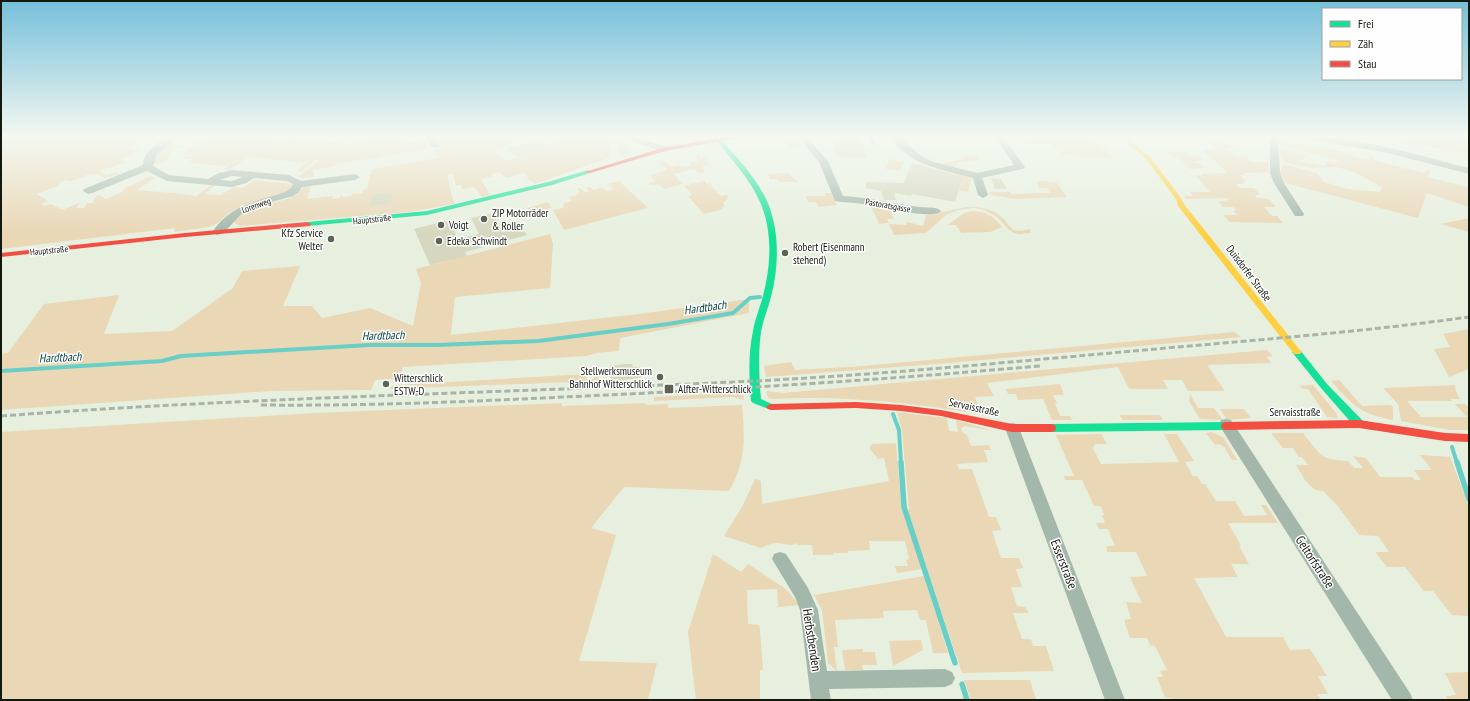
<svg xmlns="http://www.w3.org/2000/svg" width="1470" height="701" font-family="'PT Sans Narrow',sans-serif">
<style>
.green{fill:#e9d7b6}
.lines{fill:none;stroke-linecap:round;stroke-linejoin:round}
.stream-far2{stroke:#69cfc6;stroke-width:3}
.stream-far1{stroke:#69cfc6;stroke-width:4}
.stream{stroke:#69cfc6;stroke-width:5.5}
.building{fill:#d6d7be}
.street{fill:#a4b7ab;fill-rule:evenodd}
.fast{fill:#16e098;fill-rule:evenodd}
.slow{fill:#ffcf43;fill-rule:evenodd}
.jam{fill:#f24e42;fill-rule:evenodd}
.rail{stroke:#a9b4a8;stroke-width:3;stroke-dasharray:6 3;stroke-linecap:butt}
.poi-dot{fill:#5d6456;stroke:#fefefe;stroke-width:1.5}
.labels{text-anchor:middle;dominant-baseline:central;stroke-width:3;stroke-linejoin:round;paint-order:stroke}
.far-street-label{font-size:9px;fill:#13190d;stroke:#fefefe}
.poi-label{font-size:11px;fill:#13190d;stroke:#fefefe;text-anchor:start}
.street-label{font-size:11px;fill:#13190d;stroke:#fefefe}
.water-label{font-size:12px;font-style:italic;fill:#074643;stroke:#fefefe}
.near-street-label{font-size:13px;fill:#13190d;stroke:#fefefe}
</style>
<rect width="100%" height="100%" fill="#e7f0df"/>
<g class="green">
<path d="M1,137H146L141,140L150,141L147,143L137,142L135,144H138L131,149L143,150L135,152L120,160L128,162L99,171L107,175L116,172L120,174L105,178L97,174L93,175L90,174L69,182L66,180L58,184L60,185L37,194L48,201L41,204L45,206L51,204L62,210L79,203H80L76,208H84L87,203H93L96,196L99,195L106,199L124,191L123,190L127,188L124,187L130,186L150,176L155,178L137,190L194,195L192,196L195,197L211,185H215L205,194L221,195L234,187L243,188L254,180L290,184L292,186L289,191L242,206L229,213L218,223L209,227L174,232L175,228L1,249Z"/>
<path d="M211,137H214V139L223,137H278L271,142L276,143L287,138L334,142L339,138L345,139L340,143L351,144L355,140L377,137L378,139L381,137H406L407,142L425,141L429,149L378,157V159H374L373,158L335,164V166L314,170V177L303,178L298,177L319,160L317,159L302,172L297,171L307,163L249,157L229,170L224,169L231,163L225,166L192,163L189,161L193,159L191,158L185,159L184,158L193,155L192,154L183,156L188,148L196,147L200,144L194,143Z"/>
<path d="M433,137H529L513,141V143L494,151L506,161L550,148L547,145L561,140L557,137H610L623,141L609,144L611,157L535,184L526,178L529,177L524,173L506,178L499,172L492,174L493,176L481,179L490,195L482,197L474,187L462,189L461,185L456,186L453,174L447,175L454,204L409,212L240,226L234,223C241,198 291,209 303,187L311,186L307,199L333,196L332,199L340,198L341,195H342V197L351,196L352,194L362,193L363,190L367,189L372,169L438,158L432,145L437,144Z"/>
<path d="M1024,137L1085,138L1093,144L1099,143L1110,155L1114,157L1081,158L1077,153H1070L1071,155H1060L1058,153L1064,152L1061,149H1056L1052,144H1029L1027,142H1021L1019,139L1025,138Z"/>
<path d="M1165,137H1213L1216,140H1220L1224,144H1229L1234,148L1226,149L1236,157L1245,156L1251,162H1269L1268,170L1269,172L1244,173L1245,175H1240L1246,182H1242L1244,184H1236L1240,188H1254L1261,195H1255L1257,198C1268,198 1269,199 1276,207H1264L1272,216H1277L1283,223L1230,222L1223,215H1237L1233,211L1236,210L1233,207H1223L1218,202L1229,200L1228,198L1186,199L1184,196H1193L1190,192H1210L1195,175L1202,176L1201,174L1228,173L1204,152V150H1207L1206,149L1215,148L1205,139H1166Z"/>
<path d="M1387,137H1469V155L1419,144V146L1401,142L1400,140Z"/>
<path d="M1278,138L1292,144L1331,149L1367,160L1370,156L1375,157L1374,160L1423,173L1426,170L1430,171L1428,177L1469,188V207L1427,193L1418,218L1285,183L1280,173L1283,164L1317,173L1324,182L1348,189L1380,192L1382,187L1354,172L1343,169L1336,167L1311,168L1283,162L1281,160L1283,157L1279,154L1280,149L1306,155L1303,160L1299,159L1298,161L1325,166L1328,161L1336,163L1337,160L1278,145Z"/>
<path d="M188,145L182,148H173L166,162L154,164L156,155L165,146Z"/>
<path d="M1168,152H1187L1192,156H1197L1203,160L1194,161L1196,163H1200L1205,168L1190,169L1178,157L1173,158Z"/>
<path d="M697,153H699L700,158L705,157L709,165L702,167L705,172L699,174L694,169L674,174L682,184L664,189L659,184L652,185L649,183L655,181L650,175L668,170L664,166H661L658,163L664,161L671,167L679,165L682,167L691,165L690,162L697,161Z"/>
<path d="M976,155L979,160L959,162L955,167L941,164L963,159L961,156Z"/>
<path d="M890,159L904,162L899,171L886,169Z"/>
<path d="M788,173L798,182H779L777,179H770L768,174Z"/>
<path d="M956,173L972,178L968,192L959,191L963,177L955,175Z"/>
<path d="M619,181L648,208L564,230L553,210L563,208L564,203L572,201L569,197L577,195L576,193L580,192L577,189L580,188L584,192L589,191L586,188L590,187L594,190L602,187L607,191L614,189L607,184Z"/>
<path d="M704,181L707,184L710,183L712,185L711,186L721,196L727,195L729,197L723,203L725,207H722L723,209L704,214L688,196L692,195L684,186Z"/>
<path d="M1036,181L1056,182L1067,197L1015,199L991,195L989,192H1010L1011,194L1050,193L1047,188H1039Z"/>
<path d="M825,193H831L837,205L818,207L816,202H808L806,196H826Z"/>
<path d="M548,202L552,208L544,210L545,212L527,216L525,213L529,212L528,208Z"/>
<path d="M869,203L888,206L894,219H887L889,223L878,224L879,223Z"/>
<path d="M967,207C980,207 993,208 1003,218C1006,221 1009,227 1014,230C1018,232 1025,230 1030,229L1031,233L1019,234L1014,233L1008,229L997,217L984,210L975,208L958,210L946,215L926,233L894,235L889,224L906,225L907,222L923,226L926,215Z"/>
<path d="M972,211C986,211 994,217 1002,227L990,232L961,233L956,225H948L964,213Z"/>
<path d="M1469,218V232L1440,224Z"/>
<path d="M550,234L553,244L550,288L455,297L451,335L639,314L749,299V313L620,338L619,351L596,353L587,356L403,367L399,379L375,380L371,390L270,391L1,410V354L8,353L44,304L119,295L104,334L172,331L233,288L242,271L300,266L283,306H312L322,318L370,308L413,326L421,283L416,269Z"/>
<path d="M1469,329V369L1449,377L1434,349L1450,347L1443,334Z"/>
<path d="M1234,332L1241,337L949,363L766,377L764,366L791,362L795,370L864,366Z"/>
<path d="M1267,350L1273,356L1266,357L1272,363L1207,365L1225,391H1188L1182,380H1163L1168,389H1129L1118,367L987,383L994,396L975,397L980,410H990L993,416C920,404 847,395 773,399L768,398L766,391L783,393Z"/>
<path d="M586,374V379H594V375L599,374L598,381L389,389L392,386L397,385Z"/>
<path d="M1339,380L1362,406L1390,405L1393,407V420C1358,413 1354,406 1331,381Z"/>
<path d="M1060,384L1064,395H1053L1057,403H1055L1060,416H1070L1072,420H1052L1043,399L1018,400L1016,394H1008L1006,389Z"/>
<path d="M1313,385L1336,413L1338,418L1327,417L1308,389H1303L1299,386Z"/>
<path d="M1455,385L1456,391L1460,399H1450L1452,401H1407L1421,417H1467L1455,404H1465L1469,408V430H1450L1401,421L1398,404L1383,388Z"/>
<path d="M743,392L744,400L733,397L654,401V397Z"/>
<path d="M1190,394L1198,408H1214L1223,420L1200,419L1189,401Z"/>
<path d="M562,403V406L645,403V405L668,404V408L742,405C745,438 746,461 729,491L624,487L591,528L616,535L579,661L657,663L648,700H1V432L314,413Z"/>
<path d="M1220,409H1244L1251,418L1227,420Z"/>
<path d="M897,412L947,418L949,431L958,432L956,420L994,431L965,426L961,428L962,432L967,435L971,446L989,445L991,450H984L988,462L957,464L959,469H972L989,517H996L1001,530L992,531L1001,558H1019L1023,568L1016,569L1022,587H1011L1017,606L1025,607L1029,613H1013L1022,639H1031L1033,646H1046L1054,671L962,673L908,512L909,508L902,431Z"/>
<path d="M1119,415H1160L1163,420H1123Z"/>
<path d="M1212,432L1224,438L1237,460H1232L1225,449L1226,448L1219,444L1215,445L1206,433Z"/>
<path d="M1271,433H1303C1320,454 1319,460 1348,461L1354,468H1363L1353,456L1366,458L1380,477H1412L1415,480H1421L1414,470H1432L1420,455L1450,457L1469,506V616L1452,615L1433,591H1424L1405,567H1387L1375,552H1389L1378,536L1359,535L1337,505L1323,491L1315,490L1305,480L1296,465H1308L1302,457H1299L1293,448H1283Z"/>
<path d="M1101,434L1107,444H1095L1093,448L1101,464L1179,462L1164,434H1177L1194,461L1185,462L1193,476H1197L1202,484H1205L1216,501H1235L1244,516L1267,515L1261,505H1266L1278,523H1228L1241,545L1239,546L1249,564H1231L1238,577L1194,578L1226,637H1283L1290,650L1310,649L1327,676H1318L1328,694H1317L1321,700H1173L1172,698H1165L1157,677H1163L1160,671L1167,670L1155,646L1150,645L1147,638H1130L1124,620L1131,619L1126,602L1142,603L1130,577L1147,576L1136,552H1107L1106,546H1115L1108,529H1099L1096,523H1105L1102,515H1104L1101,506H1094L1082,480H1065L1064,476H1074L1056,435Z"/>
<path d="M896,443L901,505L922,569L897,573L895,566H908L906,560L909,559L905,541H869L870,550L848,551V553H833V555H813L812,545H798L797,543C789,547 785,543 777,543C771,543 766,546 761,548L724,536L742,507L755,479L761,481L762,504L889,481L884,458L878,459L870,449V447L872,444Z"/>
<path d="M713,554L741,572L748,564L786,589L799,605L778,607L777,589L747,590L748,624L759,625L760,630L763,669L760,671V700H696L688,632Z"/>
<path d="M924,576L948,653H933L926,620H920L917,610L883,611L884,618L835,620L838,647H834L837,671L828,663L822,610L814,595Z"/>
<path d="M921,640L923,650L893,666L889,641Z"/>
<path d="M863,649V652H875L877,665H862L863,670H845L842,650Z"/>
<path d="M1469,672V700H1446L1447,696L1456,695L1445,673Z"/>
<path d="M1030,680L1036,700H971L964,680Z"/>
</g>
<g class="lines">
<path class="stream-far2" d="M871,137L873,141L872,143"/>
<g class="stream-far1">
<path d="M1,371L162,361L181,356L369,345H438L538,341L668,324L733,313L750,298L760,297"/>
<path d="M893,414L899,430L901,463"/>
<path d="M1452,447L1457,463"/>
</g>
<g class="stream">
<path d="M901,462L904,507L955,663"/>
<path d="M1457,462L1469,499"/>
<path d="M962,684L967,700"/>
</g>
</g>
<g class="building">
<path d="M618,137H622L625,141L629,148V154L620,155Z"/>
<path d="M781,137H793L802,146L789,148Z"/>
<path d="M832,137H859V144H863L867,158L837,157Z"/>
<path d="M540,139L551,148L518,158L507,148Z"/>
<path d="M912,163L963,177L955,202L912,194L911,196L894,193L896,200H884L881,191L866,188V182L904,183Z"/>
<path d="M991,178L1001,179L1007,189H995Z"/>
<path d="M393,192L391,203L370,206L373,194Z"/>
<path d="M493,213L501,228L519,224L527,235L465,252L467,256L430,265L414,229L445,221L450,222L458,239L479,234L471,218Z"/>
<path d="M625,364H632L633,367H640L641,378L611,381L610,366Z"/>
</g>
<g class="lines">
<g class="street">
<path d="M169,137H180L157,154L153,166L169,175L208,179L219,173L232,170L289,175L301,181L355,174L360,177L355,180L302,187L299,192L293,196C277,201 259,204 245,212C235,217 228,233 217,235L212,232C232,204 255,202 285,192L291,188L293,184L287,181L254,178L246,183L232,187L167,181L147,171L92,193L88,194L83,191L84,189L143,165C144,151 157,143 169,137ZM232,176L243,177L232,181L220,180Z"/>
<path d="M426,137H434L439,145L437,147H431Z"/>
<path d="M623,137H635L667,147L669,149L664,152L661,151L624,139Z"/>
<path d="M798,137H807L828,161L843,196C869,197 894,204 920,207C927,208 937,206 941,211C933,221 877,205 863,204C854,202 844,203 835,201L819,162Z"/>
<path d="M891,137H900L921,156L934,162L977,173L1014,165L995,137H1003L1025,167L1023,169L982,178L988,195L983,198L978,195L973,178C944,170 907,165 891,137Z"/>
<path d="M1270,137H1278L1280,173L1284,183L1304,214L1303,216H1295L1274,183L1270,173Z"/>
<path d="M1308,137C1362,137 1416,155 1469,168V174L1384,152L1312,140Z"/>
<path d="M1226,419L1231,420L1410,693L1413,700H1392L1221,428L1219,424L1221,420Z"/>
<path d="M1012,423L1017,424L1019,428L1125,700H1105L1005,428L1007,424Z"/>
<path d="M780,552L786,554L808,588L818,610L827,671L945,669L952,672L955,678L952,684L945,687L829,689L831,700H811L800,610L795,597L772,559L774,554Z"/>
</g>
<g class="fast">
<path d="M716,138H720C737,158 756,177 767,201C780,231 779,266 771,297C768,309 763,320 761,332C758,354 759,377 761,399L774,405L776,407L774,409L771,410L753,403L751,401C749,378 748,354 753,331C755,319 760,307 763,296C771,265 773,232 760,202C750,179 732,160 716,140Z"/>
<path d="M588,170L590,171V173L552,185L427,215L307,226L303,224L307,222L427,211L548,182Z"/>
<path d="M1297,349L1300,350L1327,384L1363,421L1364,424L1363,427H1355L1321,388L1292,352Z"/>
<path d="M1226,422L1230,423L1231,426L1230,429L1226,430L1051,432L1047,431L1046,428L1047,425L1051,424Z"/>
</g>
<path class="slow" d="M1120,137H1126L1150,157L1181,198L1184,204L1300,350L1302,352L1300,354H1294L1178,206L1176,199L1146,159Z"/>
<g class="jam">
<path d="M725,137H737L734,139L665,151L590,173H586L585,172L662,148Z"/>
<path d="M307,222L311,224L310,226L185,237L1,257V253L185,233Z"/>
<path d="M856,402L901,405L941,410L1012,424H1051L1055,425L1056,428L1055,431L1051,432H1012L941,416L901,411L856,408L771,410L768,409L766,407L768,405L771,404Z"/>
<path d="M1359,420L1445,433L1469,434V442L1445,441L1359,428L1226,430L1222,429L1221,426L1222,423L1226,422Z"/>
</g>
<g class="rail">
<path d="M261,405C362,406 462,402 563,397C722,390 881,380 1040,366"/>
<path d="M1,416C252,397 503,393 755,381C892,374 1030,360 1167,348C1268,339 1369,331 1469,317"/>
</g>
</g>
<linearGradient id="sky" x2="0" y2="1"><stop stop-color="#75bfda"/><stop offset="0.58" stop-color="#f4f8f1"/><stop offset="1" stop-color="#f4f8f1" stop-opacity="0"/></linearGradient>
<rect width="1470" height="235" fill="url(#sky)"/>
<g class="poi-dot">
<circle cx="484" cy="219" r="4"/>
<circle cx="441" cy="225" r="4"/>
<circle cx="331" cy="239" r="4"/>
<circle cx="439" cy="241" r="4"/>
<circle cx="785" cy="253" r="4"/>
<circle cx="660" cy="377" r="4"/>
<circle cx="386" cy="384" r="4"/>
<rect x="664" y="384" width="10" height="10" rx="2"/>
</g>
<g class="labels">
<g class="far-street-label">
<text transform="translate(256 205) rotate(-19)">Lorenweg</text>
<text transform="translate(888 205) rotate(10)">Pastoratsgasse</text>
<text transform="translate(372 219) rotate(-6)">Hauptstraße</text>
<text transform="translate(49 250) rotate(-5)">Hauptstraße</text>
</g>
<g class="poi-label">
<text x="492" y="213">ZIP Motorräder<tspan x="492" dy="13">&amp; Roller</tspan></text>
<text x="449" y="225">Voigt</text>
<text x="323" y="233" text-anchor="end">Kfz Service<tspan x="323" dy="13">Welter</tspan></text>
<text x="447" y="241">Edeka Schwindt</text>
<text x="793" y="247">Robert (Eisenmann<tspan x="793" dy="13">stehend)</tspan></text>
<text x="652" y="371" text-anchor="end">Stellwerksmuseum<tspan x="652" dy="13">Bahnhof Witterschlick</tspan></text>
<text x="394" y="378">Witterschlick<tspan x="394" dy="13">ESTW-D</tspan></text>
<text x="678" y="389">Alfter-Witterschlick</text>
</g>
<g class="street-label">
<text transform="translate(1249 273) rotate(53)">Duisdorfer Straße</text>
<text transform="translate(974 407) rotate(12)">Servaisstraße</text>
<text x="1295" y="412">Servaisstraße</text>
</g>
<g class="water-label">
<text transform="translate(705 307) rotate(-8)">Hardtbach</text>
<text transform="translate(383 335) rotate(-2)">Hardtbach</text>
<text transform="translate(60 357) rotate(-3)">Hardtbach</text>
</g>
<g class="near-street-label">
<text transform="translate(1315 562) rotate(57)">Geltorfstraße</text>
<text transform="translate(1064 564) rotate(69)">Esserstraße</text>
<text transform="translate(812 640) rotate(81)">Herbstbenden</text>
</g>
</g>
<rect width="1470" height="701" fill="none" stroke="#13190d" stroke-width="4"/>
<rect x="1322" y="8" width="140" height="72" fill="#fefefe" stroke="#a0a29e"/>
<rect x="1330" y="21" width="20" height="6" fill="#16e098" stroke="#a0a29e"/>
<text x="1358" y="28" font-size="12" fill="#13190d">Frei</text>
<rect x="1330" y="41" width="20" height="6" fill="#ffcf43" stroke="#a0a29e"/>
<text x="1358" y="48" font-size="12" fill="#13190d">Zäh</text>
<rect x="1330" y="61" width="20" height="6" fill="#f24e42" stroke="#a0a29e"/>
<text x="1358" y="68" font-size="12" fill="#13190d">Stau</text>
</svg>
